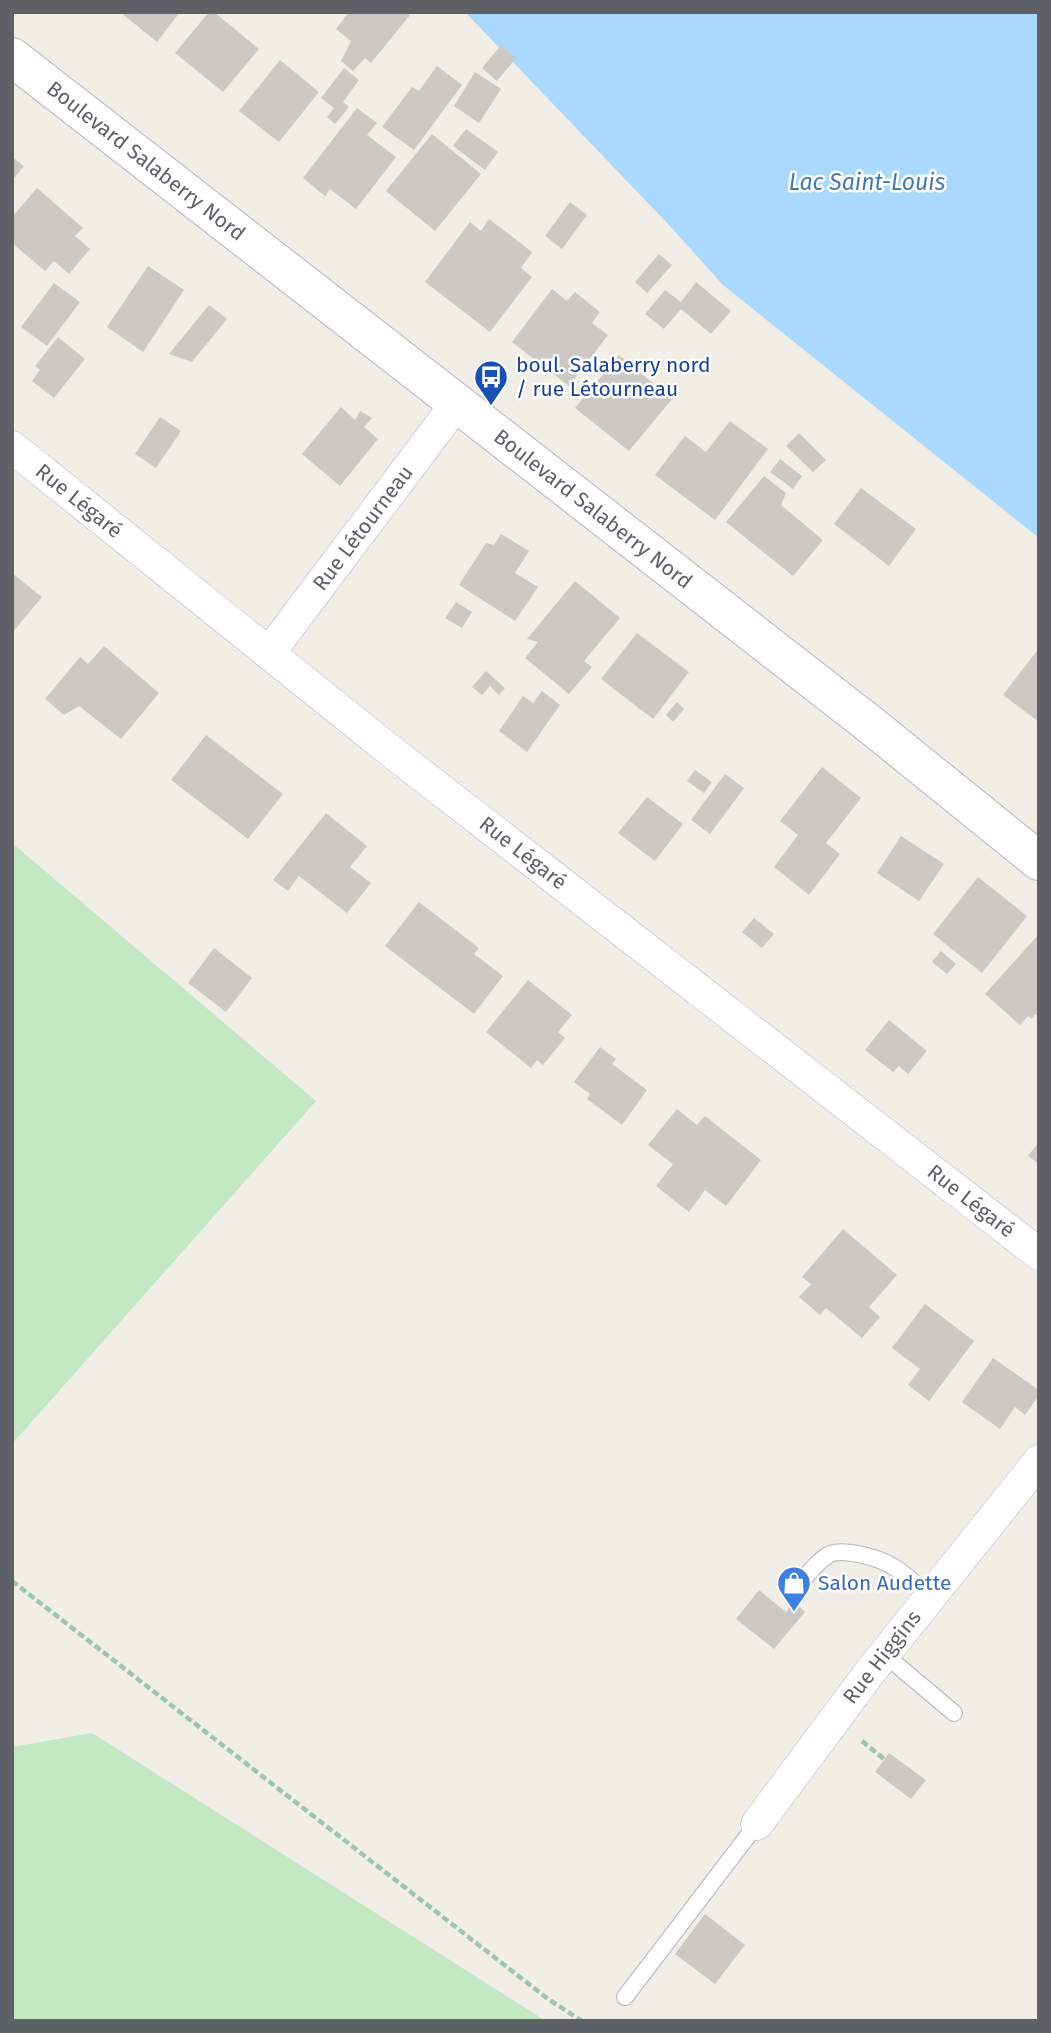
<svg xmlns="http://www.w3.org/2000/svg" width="1051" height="2033" font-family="'Fira Sans',sans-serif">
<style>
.green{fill:#c4e7c4}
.water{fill:#aad9fd}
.building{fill:#ccc9c4}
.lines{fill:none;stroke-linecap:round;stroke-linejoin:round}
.service-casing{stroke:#b4b7bb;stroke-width:18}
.minor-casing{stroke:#b4b7bb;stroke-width:33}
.tertiary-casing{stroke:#b4b7bb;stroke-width:40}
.path{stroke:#9cc6a8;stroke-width:4.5;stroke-dasharray:7 3.5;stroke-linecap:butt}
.service{stroke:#fff;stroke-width:16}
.minor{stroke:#fff;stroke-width:32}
.tertiary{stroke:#fff;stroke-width:38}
.labels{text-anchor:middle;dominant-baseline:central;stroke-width:5;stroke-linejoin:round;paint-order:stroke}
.street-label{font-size:21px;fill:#5e6267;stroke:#fff}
.transit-label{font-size:21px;fill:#164399;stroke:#fff;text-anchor:start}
.shop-label{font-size:21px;fill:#366cbe;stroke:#fff;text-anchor:start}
.water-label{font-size:23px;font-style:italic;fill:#457ab0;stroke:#fff}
</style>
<rect width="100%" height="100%" fill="#f0eee7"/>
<g class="green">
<path d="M12,843L316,1101L12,1444Z"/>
<path d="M92,1733L546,2021H12V1747Z"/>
</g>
<path class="water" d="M465,12H1039V538L723,285L669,225Z"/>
<g class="building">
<path d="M120,12H180L157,42Z"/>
<path d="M209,12H214L259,49L223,92L175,53Z"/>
<path d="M349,12H407L410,15L371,63L365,58L353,71L341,61L351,41L336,29Z"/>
<path d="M501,45L516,58L497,81L482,68Z"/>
<path d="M280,60L319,92L279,142L239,111Z"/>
<path d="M437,66L462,85L414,150L382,127L412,87L419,91Z"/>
<path d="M344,68L359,80L343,102L349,107L335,124L327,117L334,108L321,98Z"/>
<path d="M475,72L501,89L479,123L454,106Z"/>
<path d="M357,108L377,123L367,135L396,157L356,209L330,189L325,196L303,178Z"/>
<path d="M466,129L498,152L485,170L453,146Z"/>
<path d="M432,134L481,174L435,231L386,191Z"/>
<path d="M12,157L24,166L12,181Z"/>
<path d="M37,188L83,228L75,236L90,249L69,274L54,261L45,271L12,243V217Z"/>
<path d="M570,202L587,215L562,249L545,236Z"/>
<path d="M489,219L532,252L521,268L532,277L490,332L425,282L470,222L481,231Z"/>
<path d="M659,254L672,265L647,293L635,282Z"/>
<path d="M148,266L184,290L143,352L107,327Z"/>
<path d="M696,282L731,311L711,334L681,309L664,329L645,314L665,290L681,302Z"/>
<path d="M54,283L80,302L47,346L21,327Z"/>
<path d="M552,289L567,301L575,292L600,312L592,323L608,335L569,386L512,342Z"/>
<path d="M209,305L227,319L192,362L169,354Z"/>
<path d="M58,337L85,359L54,398L32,381L40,370L35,366Z"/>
<path d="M619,355L672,399L629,451L575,408Z"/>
<path d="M341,407L355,420L360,411L372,418L364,427L378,439L340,486L302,454Z"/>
<path d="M160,417L181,431L156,468L135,454Z"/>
<path d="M730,421L768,449L715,520L655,475L685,436L706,452Z"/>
<path d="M799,433L826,460L813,472L786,446Z"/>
<path d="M780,459L802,476L793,489L770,472Z"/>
<path d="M764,476L786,493L781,505L823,540L793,576L726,522Z"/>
<path d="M861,488L916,529L889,566L834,524Z"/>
<path d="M501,534L529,551L515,573L538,587L515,621L459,585L486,543L494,545Z"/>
<path d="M12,573L42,597L12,633Z"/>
<path d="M575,581L620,618L584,661L592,667L569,694L525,658L538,642L527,639Z"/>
<path d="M456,602L472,612L462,628L445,618Z"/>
<path d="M637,633L689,672L653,719L601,679Z"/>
<path d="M104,646L159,693L121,739L79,706L64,715L45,699L80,657L88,664Z"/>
<path d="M1039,648V722L1003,695Z"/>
<path d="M486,671L505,688L499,695L490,686L482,695L472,687Z"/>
<path d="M542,691L560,705L527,752L499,731L523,696L533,703Z"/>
<path d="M677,702L684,709L673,722L666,715Z"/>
<path d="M206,735L283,794L248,839L171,780Z"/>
<path d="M822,767L861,798L826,843L840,854L809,895L774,867L798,835L780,821Z"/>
<path d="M695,770L712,782L704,793L687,781Z"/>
<path d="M725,774L744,788L710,834L691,820Z"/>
<path d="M647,797L683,824L655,861L618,833Z"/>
<path d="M326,813L367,846L350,867L371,883L347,913L299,876L288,891L273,880Z"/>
<path d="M901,836L944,864L919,901L877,873Z"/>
<path d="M978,877L1027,916L982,973L933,934Z"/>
<path d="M419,902L479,948L474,954L503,976L474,1014L385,946Z"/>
<path d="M754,918L774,934L762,948L742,932Z"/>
<path d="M1039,934V1016L1035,1014L1032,1019L1028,1016L1020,1025L985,994Z"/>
<path d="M214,948L252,978L226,1012L188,983Z"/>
<path d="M941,951L956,964L947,974L932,962Z"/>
<path d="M528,980L572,1015L558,1032L565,1038L543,1065L537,1060L531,1068L486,1032Z"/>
<path d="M889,1020L927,1051L908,1074L899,1066L893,1072L865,1050Z"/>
<path d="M600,1047L616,1059L612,1064L647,1090L622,1125L587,1099L590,1094L574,1082Z"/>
<path d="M677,1109L697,1125L705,1116L761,1160L726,1206L705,1190L689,1212L656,1186L673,1164L648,1145Z"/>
<path d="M1039,1142V1164L1028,1156Z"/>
<path d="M843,1229L897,1275L869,1307L880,1317L862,1338L826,1308L820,1315L799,1297L811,1284L802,1277Z"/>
<path d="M925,1304L974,1341L929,1401L908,1385L920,1369L892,1348Z"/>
<path d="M993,1358L1039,1390V1395L1025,1415L1015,1407L1000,1429L962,1402Z"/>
<path d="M759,1590L786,1612L794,1602L805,1612L774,1649L736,1619Z"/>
<path d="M889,1753L926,1780L911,1799L875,1772Z"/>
<path d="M705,1914L745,1945L715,1984L675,1954Z"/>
</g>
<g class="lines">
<g class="service-casing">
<g id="service">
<path d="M792,1593C803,1581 815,1562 830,1554C844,1548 879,1558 892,1566C906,1574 918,1586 930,1597"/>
<path d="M884,1654L954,1713"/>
<path d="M625,1997L757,1824"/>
</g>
</g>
<g class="minor-casing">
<g id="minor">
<path d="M12,447L392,752L1039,1254"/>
<path d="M269,653L457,403"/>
<path d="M757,1824L870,1672L1039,1461"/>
</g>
</g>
<g class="tertiary-casing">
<path id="tertiary" d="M12,57L867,722L1039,861"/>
</g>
<g class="path">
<path d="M12,1581L548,1999L582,2021"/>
<path d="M862,1741L884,1759"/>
</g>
<use href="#service" class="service"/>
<use href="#minor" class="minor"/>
<use href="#tertiary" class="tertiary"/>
</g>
<defs>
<g id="bus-pin" transform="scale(1.75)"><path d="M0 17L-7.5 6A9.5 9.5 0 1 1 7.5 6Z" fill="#1a4fb4" stroke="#fff"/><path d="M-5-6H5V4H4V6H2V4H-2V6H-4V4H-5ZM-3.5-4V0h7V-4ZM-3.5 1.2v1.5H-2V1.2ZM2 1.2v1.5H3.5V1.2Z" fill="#fff"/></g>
<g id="shop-pin" transform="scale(1.75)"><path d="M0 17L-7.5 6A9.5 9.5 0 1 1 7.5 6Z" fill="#3f7fe0" stroke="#fff"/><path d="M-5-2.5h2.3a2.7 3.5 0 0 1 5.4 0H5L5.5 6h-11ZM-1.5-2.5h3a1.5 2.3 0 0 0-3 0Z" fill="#fff"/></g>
</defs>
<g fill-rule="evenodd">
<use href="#bus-pin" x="491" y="377"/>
<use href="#shop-pin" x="794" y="1583"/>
</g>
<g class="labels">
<g class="street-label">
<text transform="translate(146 161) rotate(38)">Boulevard Salaberry Nord</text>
<text transform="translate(79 501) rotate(39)">Rue Légaré</text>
<text transform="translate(593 509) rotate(38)">Boulevard Salaberry Nord</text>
<text transform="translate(363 528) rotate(-53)">Rue Létourneau</text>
<text transform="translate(523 853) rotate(38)">Rue Légaré</text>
<text transform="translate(971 1201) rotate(38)">Rue Légaré</text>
<text transform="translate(882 1657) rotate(-52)">Rue Higgins</text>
</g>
<g class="transit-label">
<text x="516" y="365">boul. Salaberry nord<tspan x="516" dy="24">/ rue Létourneau</tspan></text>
</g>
<g class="shop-label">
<text x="818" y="1583">Salon Audette</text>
</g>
<g class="water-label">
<text x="867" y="182">Lac Saint-Louis</text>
</g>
</g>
<rect width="1051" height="2033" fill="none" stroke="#5e6267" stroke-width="28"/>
</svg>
